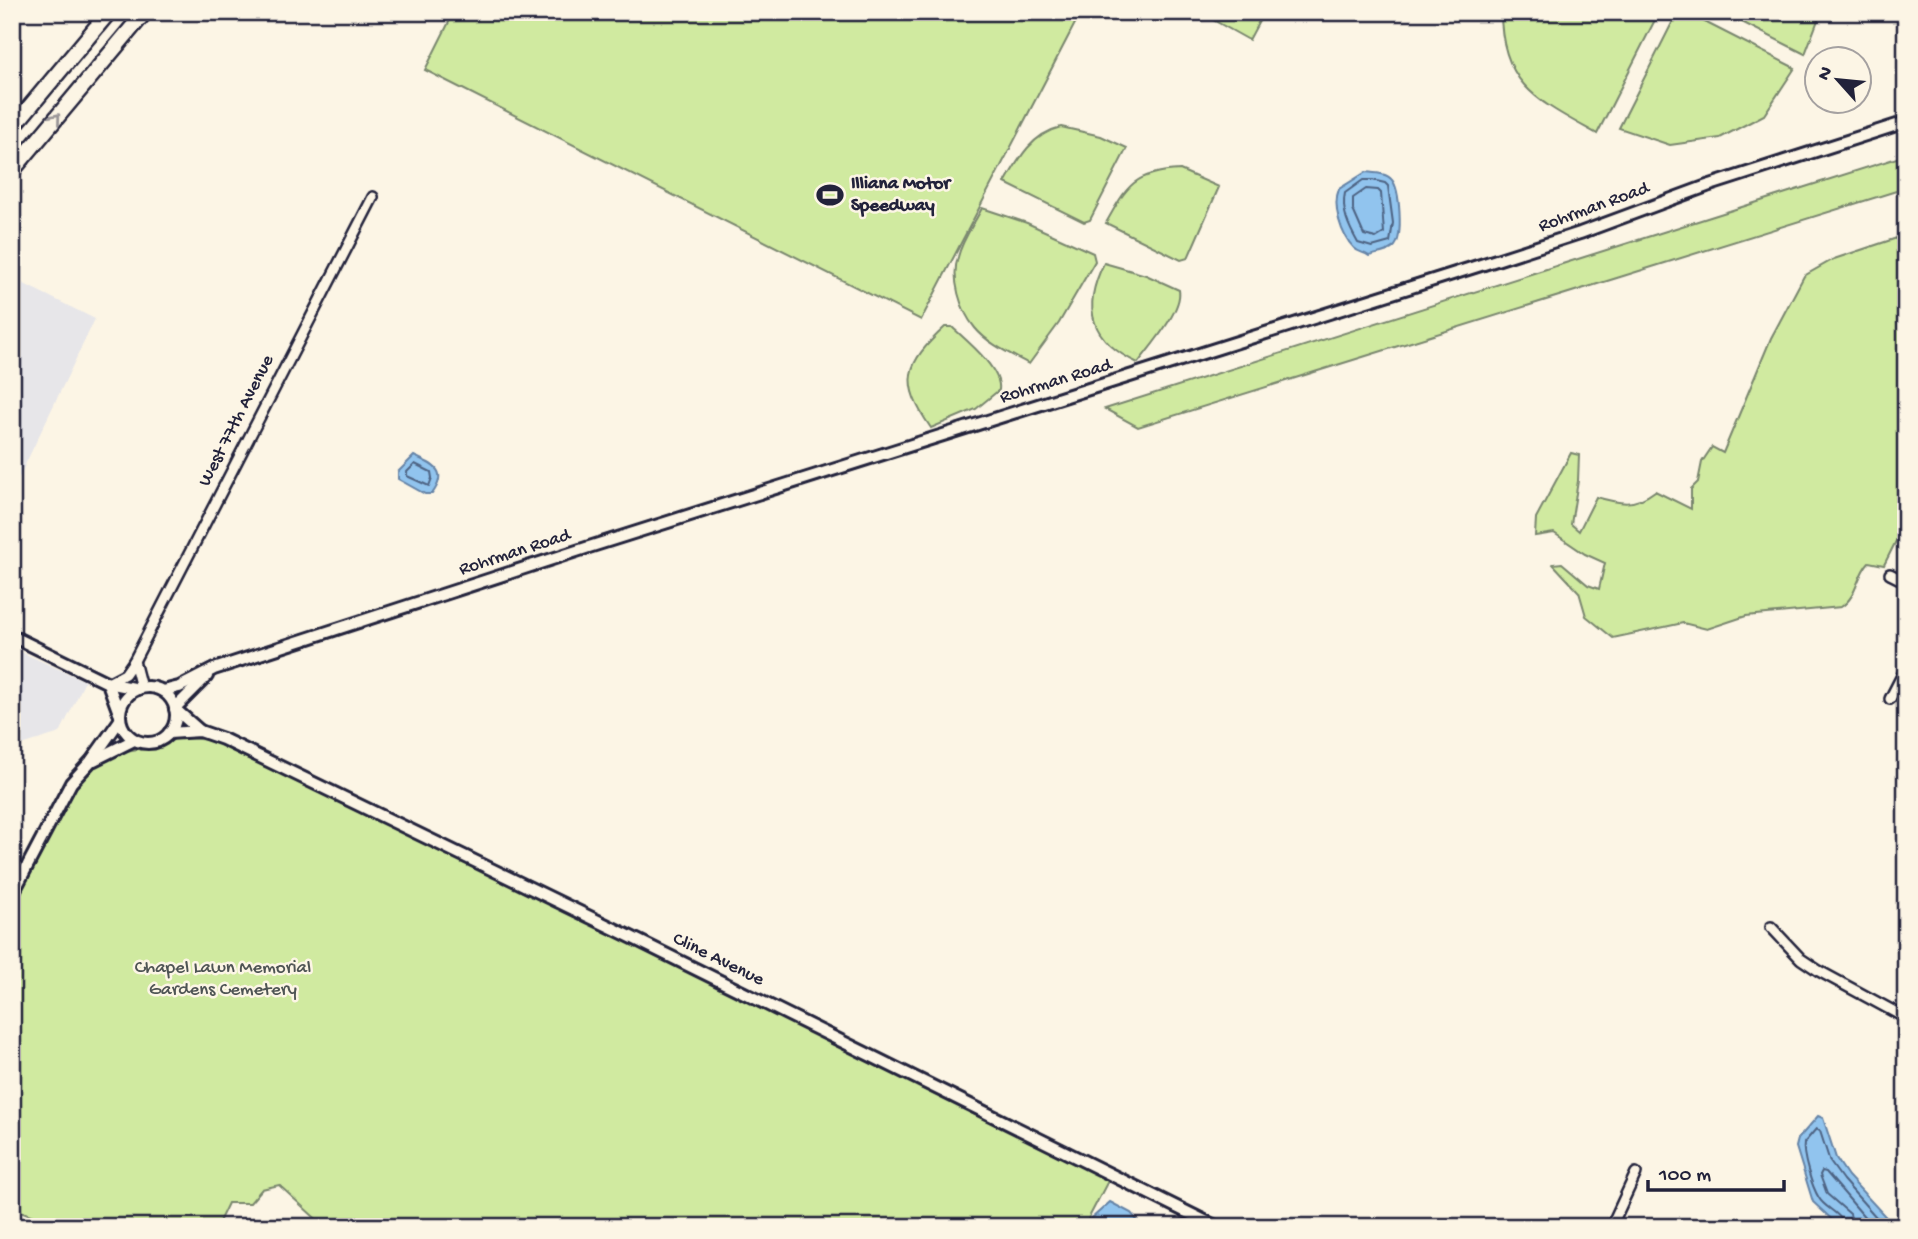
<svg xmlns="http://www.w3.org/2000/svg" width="1918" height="1239" font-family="'Gochi Hand',sans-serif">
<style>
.built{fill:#e7e6e9}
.green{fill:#d0eaa0;stroke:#79866e;stroke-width:2}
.water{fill:#91c4ee;stroke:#6583a6;stroke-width:2}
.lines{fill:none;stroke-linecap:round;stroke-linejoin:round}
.shore{stroke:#4e6383;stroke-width:2}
.minor-casing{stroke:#22223b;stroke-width:14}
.tertiary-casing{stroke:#22223b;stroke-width:16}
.primary-casing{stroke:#22223b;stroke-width:19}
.minor{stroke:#fcf5e5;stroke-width:9}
.tertiary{stroke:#fcf5e5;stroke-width:10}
.primary{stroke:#fcf5e5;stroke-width:14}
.oneway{stroke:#9a9698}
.labels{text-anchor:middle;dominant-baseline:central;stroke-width:5;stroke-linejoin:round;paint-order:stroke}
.poi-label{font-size:19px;font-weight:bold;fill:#22223b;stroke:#fcf5e5;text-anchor:start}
.street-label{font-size:19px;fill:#22223b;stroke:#fcf5e5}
.park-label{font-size:19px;fill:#4e5454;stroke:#fcf5e5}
</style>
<rect width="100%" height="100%" fill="#fcf5e5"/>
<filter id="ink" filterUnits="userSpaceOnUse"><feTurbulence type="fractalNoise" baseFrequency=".0143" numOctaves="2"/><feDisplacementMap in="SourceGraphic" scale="14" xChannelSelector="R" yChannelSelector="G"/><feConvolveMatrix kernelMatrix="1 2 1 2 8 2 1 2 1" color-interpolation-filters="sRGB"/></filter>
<g filter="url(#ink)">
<g class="built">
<path d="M12,278L95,319L12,492Z"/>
<path d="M12,648L85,681L60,733L12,748Z"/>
</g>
<g class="green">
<path d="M454,12H1081L921,320L425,70Z"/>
<path d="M1199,12H1264L1249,40Z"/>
<path d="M1501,12H1659L1597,134C1540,102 1501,86 1501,12Z"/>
<path d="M1722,12H1821L1805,54Z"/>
<path d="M1689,14L1795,68L1764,115L1720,138L1670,145L1619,128L1674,19Z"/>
<path d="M1061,127L1101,136L1127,148L1090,220L1084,222L1005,183C1019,158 1032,134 1061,127Z"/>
<path d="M1906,155V188L1138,427L1105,409Z"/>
<path d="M1180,170L1219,187L1188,258L1181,260L1106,223C1127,185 1135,172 1180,170Z"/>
<path d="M982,208L1027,223L1093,253L1095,261L1059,323L1029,364C1011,354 988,344 975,328C960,310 951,278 958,257C962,240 974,224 982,208Z"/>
<path d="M1906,235V521L1884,565L1869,562C1856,576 1858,596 1841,607L1746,616L1707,629L1683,623L1613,638L1586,616L1579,592L1553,564L1562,563L1588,585L1599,589L1605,563L1585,554L1554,533L1535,536L1536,518L1571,453L1579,455L1578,481L1571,524L1579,531L1596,497C1621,504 1634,507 1655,491L1691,509V489L1698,482L1702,462L1712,447L1723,453L1771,338L1804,276L1834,259Z"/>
<path d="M1104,263L1146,275L1179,290C1183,310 1150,347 1138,363C1091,341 1081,309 1104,263Z"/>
<path d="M945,327H952C967,341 1002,369 999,390L976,409L931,428C899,382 905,364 945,327Z"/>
<path d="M189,738L209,740L230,747L1109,1179L1084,1227H325L279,1185L262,1189L250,1203H228L217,1226L215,1227H67L53,1224L18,1210L12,1211V906L69,795L87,773L99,763L119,752L151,747L170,739Z"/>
</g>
<g class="water">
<path d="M1366,172C1374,173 1387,173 1392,180C1400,189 1403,236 1395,246C1389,253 1378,253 1369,256C1364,252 1359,253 1354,248C1341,235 1332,206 1339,189Z"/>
<path d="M414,456C434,465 449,471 432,494H425L398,479V472Z"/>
<path d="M1818,1116L1823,1118L1836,1158L1848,1176L1895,1227H1840L1813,1202L1796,1147L1798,1139Z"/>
<path d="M1110,1202L1131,1213L1143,1227H1086L1091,1219Z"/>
</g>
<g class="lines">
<g class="shore">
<path d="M1372,180L1385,183L1388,186L1393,223L1390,242L1372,247L1358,243C1349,227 1341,211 1345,193L1363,180Z"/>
<path d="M1366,189L1378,190L1381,193L1384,233L1376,238L1364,235L1353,210V198Z"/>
<path d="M415,464L431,472L432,478L429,486L407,476V472Z"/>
<path d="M1844,1227C1843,1213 1825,1209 1819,1198C1812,1187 1802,1155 1804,1143L1816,1129L1820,1131L1830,1162L1843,1180L1885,1227"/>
<path d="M1853,1227L1850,1214L1827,1194L1820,1175L1822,1171L1826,1172L1873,1227"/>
</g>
<g class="minor-casing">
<g id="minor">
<path d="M1890,574L1906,582"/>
<path d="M134,661L141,688"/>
<path d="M108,683L125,674L134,661L373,197"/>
<path d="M1890,699L1906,668"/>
<path d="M1771,927L1801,959L1819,971L1906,1018"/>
<path d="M1611,1227L1636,1173"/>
</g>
</g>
<g class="tertiary-casing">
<g id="tertiary">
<path d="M12,636L108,683L138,689"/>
<path d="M108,683L119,713"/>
<circle cx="148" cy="715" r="28"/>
<path d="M163,691L179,687L214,669L589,547L1484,264L1580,233L1707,186L1906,122"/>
<path d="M175,708L207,676"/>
<path d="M175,709L200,731"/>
<path d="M169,733L200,731L223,739L631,937L1217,1227"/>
<path d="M94,760L134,740"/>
<path d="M12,895L71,783L91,761L120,720"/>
</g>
</g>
<g class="primary-casing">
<g id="primary">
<path d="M12,128L109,12"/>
<path d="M12,171L145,12"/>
</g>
</g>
<use href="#minor" class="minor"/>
<use href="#tertiary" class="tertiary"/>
<use href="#primary" class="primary"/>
</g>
<defs><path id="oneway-chevron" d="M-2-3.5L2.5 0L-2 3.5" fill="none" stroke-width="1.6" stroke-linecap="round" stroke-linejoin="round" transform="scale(1.75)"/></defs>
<use class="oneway" href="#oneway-chevron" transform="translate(56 118) rotate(-50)"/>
</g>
<defs>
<g id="stadium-bare" transform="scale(2.1)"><path d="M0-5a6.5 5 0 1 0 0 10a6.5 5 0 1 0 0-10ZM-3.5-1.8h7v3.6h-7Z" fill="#22223b" stroke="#fcf5e5" stroke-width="2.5" paint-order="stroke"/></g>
</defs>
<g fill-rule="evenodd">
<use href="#stadium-bare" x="830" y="195"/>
</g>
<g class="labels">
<g class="poi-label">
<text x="851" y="184">Illiana Motor<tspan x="851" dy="22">Speedway</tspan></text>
</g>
<g class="street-label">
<text transform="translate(1594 208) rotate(-20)">Rohrman Road</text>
<text transform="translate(1056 382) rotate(-17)">Rohrman Road</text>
<text transform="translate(237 421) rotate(-63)">West 77th Avenue</text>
<text transform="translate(515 553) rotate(-18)">Rohrman Road</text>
<text transform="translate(718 960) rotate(26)">Cline Avenue</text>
</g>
<g class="park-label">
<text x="223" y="968">Chapel Lawn Memorial<tspan x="223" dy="22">Gardens Cemetery</tspan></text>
</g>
</g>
<rect width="1918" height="1239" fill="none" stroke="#fcf5e5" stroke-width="42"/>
<rect x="21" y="21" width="1876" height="1197" fill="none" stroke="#22223b" stroke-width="2.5" filter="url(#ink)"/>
<g transform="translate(1838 80) rotate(297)"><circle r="33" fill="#fcf5e5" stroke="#a5a1a1" stroke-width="2"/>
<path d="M0-5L12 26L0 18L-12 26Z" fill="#22223b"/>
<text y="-10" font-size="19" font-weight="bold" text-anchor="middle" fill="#22223b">N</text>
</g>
<path d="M1648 1180v10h136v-10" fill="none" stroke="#22223b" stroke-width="3.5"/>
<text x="1659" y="1180" font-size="21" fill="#22223b" stroke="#fcf5e5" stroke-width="5" paint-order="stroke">100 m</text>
</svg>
